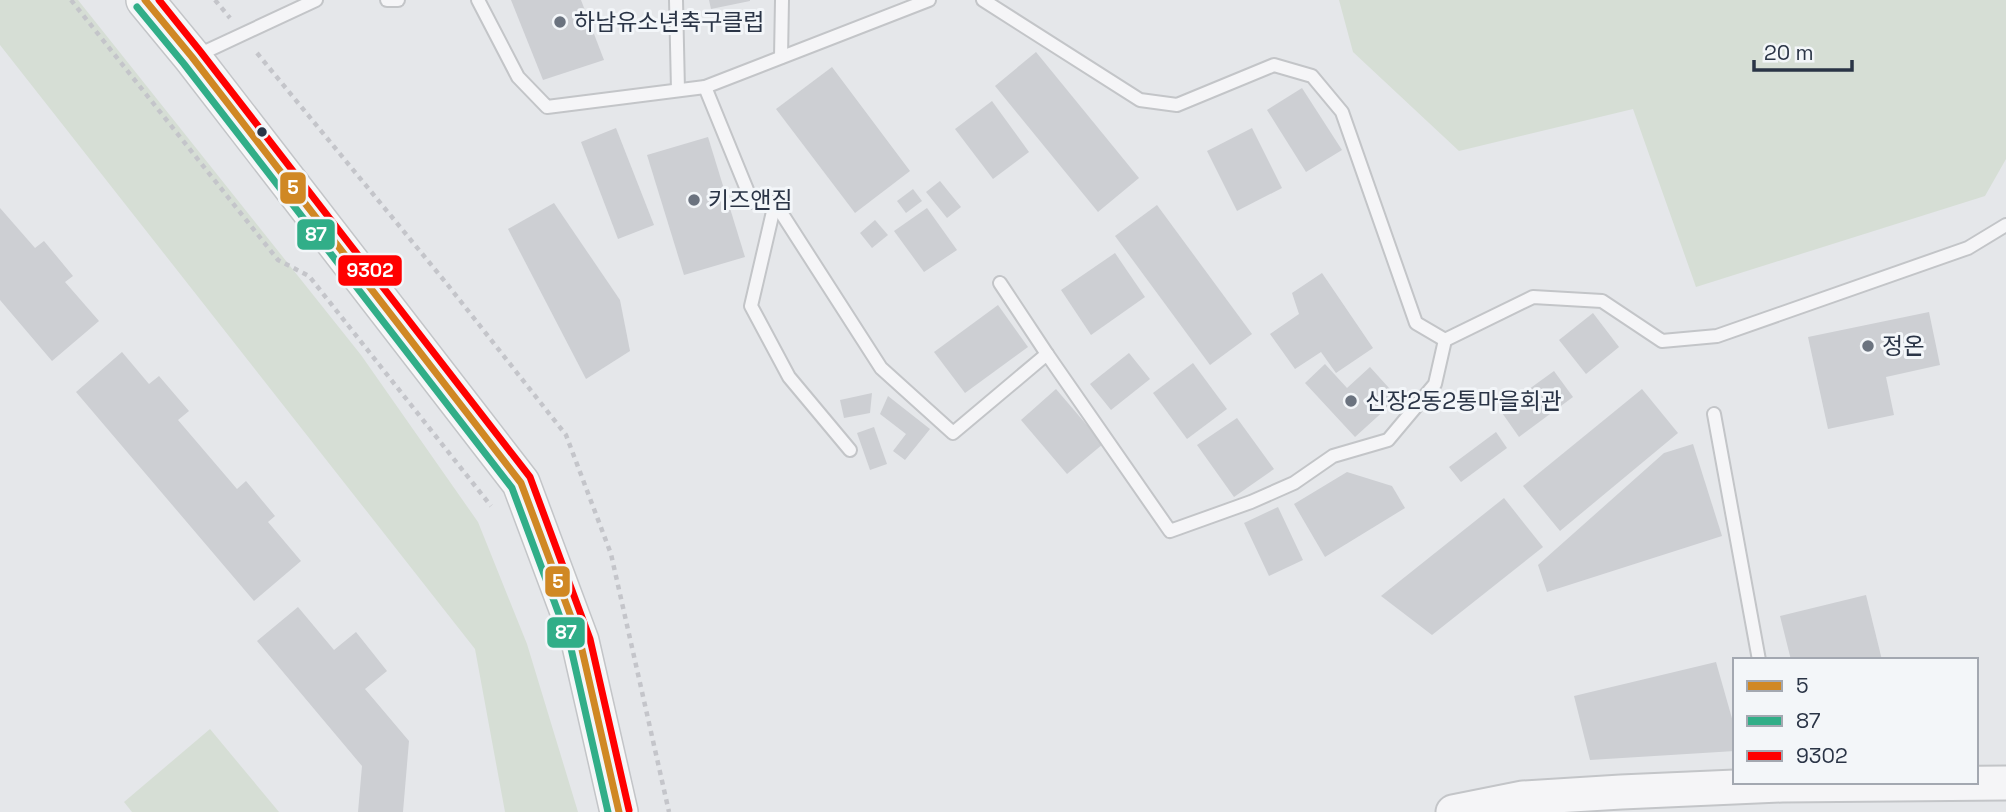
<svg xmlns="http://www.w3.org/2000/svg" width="2006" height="812" font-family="'Space Grotesk','Noto Sans KR',sans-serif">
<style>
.green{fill:#d6ded5}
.building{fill:#cdcfd3}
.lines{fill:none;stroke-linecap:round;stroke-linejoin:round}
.service-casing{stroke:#c3c5c8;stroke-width:16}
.tertiary-casing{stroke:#c3c5c8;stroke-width:37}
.secondary-casing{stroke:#c3c5c8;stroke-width:40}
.path{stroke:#c4c5ca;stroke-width:4.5;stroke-dasharray:5 5;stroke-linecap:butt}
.service{stroke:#f5f5f7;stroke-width:12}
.tertiary{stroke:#f5f5f7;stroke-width:33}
.secondary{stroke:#f8f8f8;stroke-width:37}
.bus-1-casing{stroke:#f3f6f9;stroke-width:12}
.bus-2-casing{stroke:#f3f6f9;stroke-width:12}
.bus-3-casing{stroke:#f3f6f9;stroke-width:12}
.bus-1{stroke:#d08824;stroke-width:7}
.bus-2{stroke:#31ae88;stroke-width:7}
.bus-3{stroke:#f00;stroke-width:7}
.poi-dot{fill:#6b737f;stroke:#f3f6f9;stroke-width:2.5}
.bus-dot{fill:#2a3446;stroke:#f3f6f9;stroke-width:2.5}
.labels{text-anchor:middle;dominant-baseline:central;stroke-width:6;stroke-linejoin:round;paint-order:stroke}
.poi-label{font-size:23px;fill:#2a3446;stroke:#f3f6f9;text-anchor:start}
.line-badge{stroke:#f3f6f9;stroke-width:2.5}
.badge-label{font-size:19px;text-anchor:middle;font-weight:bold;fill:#fff}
</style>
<rect width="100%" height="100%" fill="#e5e7ea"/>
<g class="green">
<path d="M0,0H78L361,355L478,522L527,644L578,812H505L475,649L0,45Z"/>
<path d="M1339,0H2006V159L1985,196L1696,287L1633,109L1459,151L1353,52Z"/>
<path d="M210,729L279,812H132L124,802Z"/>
</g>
<g class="building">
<path d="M511,0H581L604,60L543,80Z"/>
<path d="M709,0H750V1L711,9Z"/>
<path d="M1036,52L1139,178L1098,212L995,86Z"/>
<path d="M832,67L910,171L855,213L776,109Z"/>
<path d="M1302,88L1342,150L1306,172L1267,110Z"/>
<path d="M992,101L1029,152L993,179L955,129Z"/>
<path d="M616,128L654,225L618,239L581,142Z"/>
<path d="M1252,128L1282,188L1237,211L1207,151Z"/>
<path d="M708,137L745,257L684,275L647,155Z"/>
<path d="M940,181L961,207L947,218L926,192Z"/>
<path d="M913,189L922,201L906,213L897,201Z"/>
<path d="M554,203L620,300L630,351L586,379L508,229Z"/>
<path d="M1157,205L1252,334L1210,365L1115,236Z"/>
<path d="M0,208L35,248L44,241L73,276L65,282L99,321L52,361L0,300Z"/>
<path d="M927,208L957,250L924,272L894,231Z"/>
<path d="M875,220L888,235L872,248L860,233Z"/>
<path d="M1115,253L1145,297L1091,335L1061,290Z"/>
<path d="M1322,273L1373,348L1336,373L1321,352L1295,369L1270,334L1299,314L1292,293Z"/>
<path d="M998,305L1028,347L965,393L934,352Z"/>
<path d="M1929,312L1940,365L1886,377L1894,415L1828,429L1808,337Z"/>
<path d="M1593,313L1619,347L1586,374L1559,340Z"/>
<path d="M122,352L149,384L159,376L189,411L178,420L237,489L246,481L275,516L268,522L301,561L254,601L76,392Z"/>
<path d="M1129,353L1150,379L1111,410L1090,384Z"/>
<path d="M1193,363L1227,409L1187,439L1153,393Z"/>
<path d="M1325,364L1347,388L1370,367L1398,398L1355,437L1305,383Z"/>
<path d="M1554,371L1573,397L1519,437L1500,410Z"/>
<path d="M1056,389L1103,444L1067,474L1021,420Z"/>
<path d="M1642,389L1678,433L1560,531L1523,486Z"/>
<path d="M872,393L870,413L844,418L840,400Z"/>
<path d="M888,396L930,429L905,460L893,451L906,434L880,414Z"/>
<path d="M1237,418L1274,469L1234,497L1197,445Z"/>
<path d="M874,427L887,464L870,470L857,433Z"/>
<path d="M1496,432L1507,448L1461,482L1449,467Z"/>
<path d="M1693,444L1722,536L1547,592L1538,565L1664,453Z"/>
<path d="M1347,472L1392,486L1405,508L1325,557L1294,504Z"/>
<path d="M1504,498L1543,547L1432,635L1381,596Z"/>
<path d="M1278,507L1303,560L1269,576L1244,523Z"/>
<path d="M1866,595L1882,660H1791L1780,616Z"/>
<path d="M298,607L334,650L356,632L387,671L365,689L409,741L403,812H358L362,766L257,641Z"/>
<path d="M1716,662L1735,729V751L1590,760L1574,696Z"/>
</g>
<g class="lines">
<g class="service-casing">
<g id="service">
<path d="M387,0H398"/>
<path d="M478,0L518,77L547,107L705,87L929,0"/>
<path d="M676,0L678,90"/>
<path d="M983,0L1140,100L1177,105L1274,65L1312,76L1342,112L1416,323L1445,340L1533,297L1602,301L1662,341L1717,336L1968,248L2006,225"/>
<path d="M196,56L316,0"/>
<path d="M781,57L782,0"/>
<path d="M705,87L752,202L775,203L881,368L953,433L1047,354L1170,531L1251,502L1294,483L1333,456L1388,440L1435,384L1445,340"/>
<path d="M775,203L751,306L789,377L850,450"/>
<path d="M1000,283L1047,354"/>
<path d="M1714,414L1759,660"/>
</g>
</g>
<g class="tertiary-casing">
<path id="tertiary" d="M1453,812L1523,798L1621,792L1782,785L2006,783"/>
</g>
<g class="secondary-casing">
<path id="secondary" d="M145,0L192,57L521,483L580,641L619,812"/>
</g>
<g class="path">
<path d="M71,0L278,260L309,276L491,506"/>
<path d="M215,0L230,18"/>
<path d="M257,53L447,284L566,435L611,554L669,812"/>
</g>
<use href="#service" class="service"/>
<use href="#tertiary" class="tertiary"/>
<use href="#secondary" class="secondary"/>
<g class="bus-1-casing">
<path id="bus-1" d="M145,0L192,57L521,483L580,641L619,812"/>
</g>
<g class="bus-2-casing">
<path id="bus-2" d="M137,7L184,64L512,488L570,644L608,812"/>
</g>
<g class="bus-3-casing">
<path id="bus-3" d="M159,0L200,51L530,477L590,639L629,810"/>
</g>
<use href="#bus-1" class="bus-1"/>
<use href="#bus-2" class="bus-2"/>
<use href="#bus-3" class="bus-3"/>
</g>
<g class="poi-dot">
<circle cx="560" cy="22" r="7"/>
<circle cx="694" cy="200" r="7"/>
<circle cx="1868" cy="346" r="7"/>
<circle cx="1351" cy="401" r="7"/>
</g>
<circle class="bus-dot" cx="262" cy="132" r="6"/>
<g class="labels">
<g class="poi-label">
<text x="574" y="22">하남유소년축구클럽</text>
<text x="708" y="200">키즈앤짐</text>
<text x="1882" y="346">정온</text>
<text x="1365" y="401">신장2동2통마을회관</text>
</g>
</g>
<g class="line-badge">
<rect x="279" y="171" width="28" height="34" rx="7" fill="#d08824"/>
<rect x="296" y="218" width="40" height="33" rx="7" fill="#31ae88"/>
<rect x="337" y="254" width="66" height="33" rx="7" fill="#f00"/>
<rect x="544" y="565" width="27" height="33" rx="7" fill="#d08824"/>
<rect x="546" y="616" width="40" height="33" rx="7" fill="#31ae88"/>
</g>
<g class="badge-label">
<text x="293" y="194">5</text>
<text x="316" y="241">87</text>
<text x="370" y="277">9302</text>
<text x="558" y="588">5</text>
<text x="566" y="639">87</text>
</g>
<rect x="1733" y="658" width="245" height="126" fill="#f3f6f9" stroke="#a3a8b1" stroke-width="2"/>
<rect x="1747" y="681" width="35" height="10" fill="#d08824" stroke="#a3a8b1" stroke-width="2"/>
<text x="1796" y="693" font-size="21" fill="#2a3446">5</text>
<rect x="1747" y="716" width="35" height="10" fill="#31ae88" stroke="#a3a8b1" stroke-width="2"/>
<text x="1796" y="728" font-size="21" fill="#2a3446">87</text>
<rect x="1747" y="751" width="35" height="10" fill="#ff0000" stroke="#a3a8b1" stroke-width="2"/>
<text x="1796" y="763" font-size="21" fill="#2a3446">9302</text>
<path d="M1754 60v10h98v-10" fill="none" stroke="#2a3446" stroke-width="3.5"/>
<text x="1764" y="60" font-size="21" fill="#2a3446" stroke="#f3f6f9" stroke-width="5" paint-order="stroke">20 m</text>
</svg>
